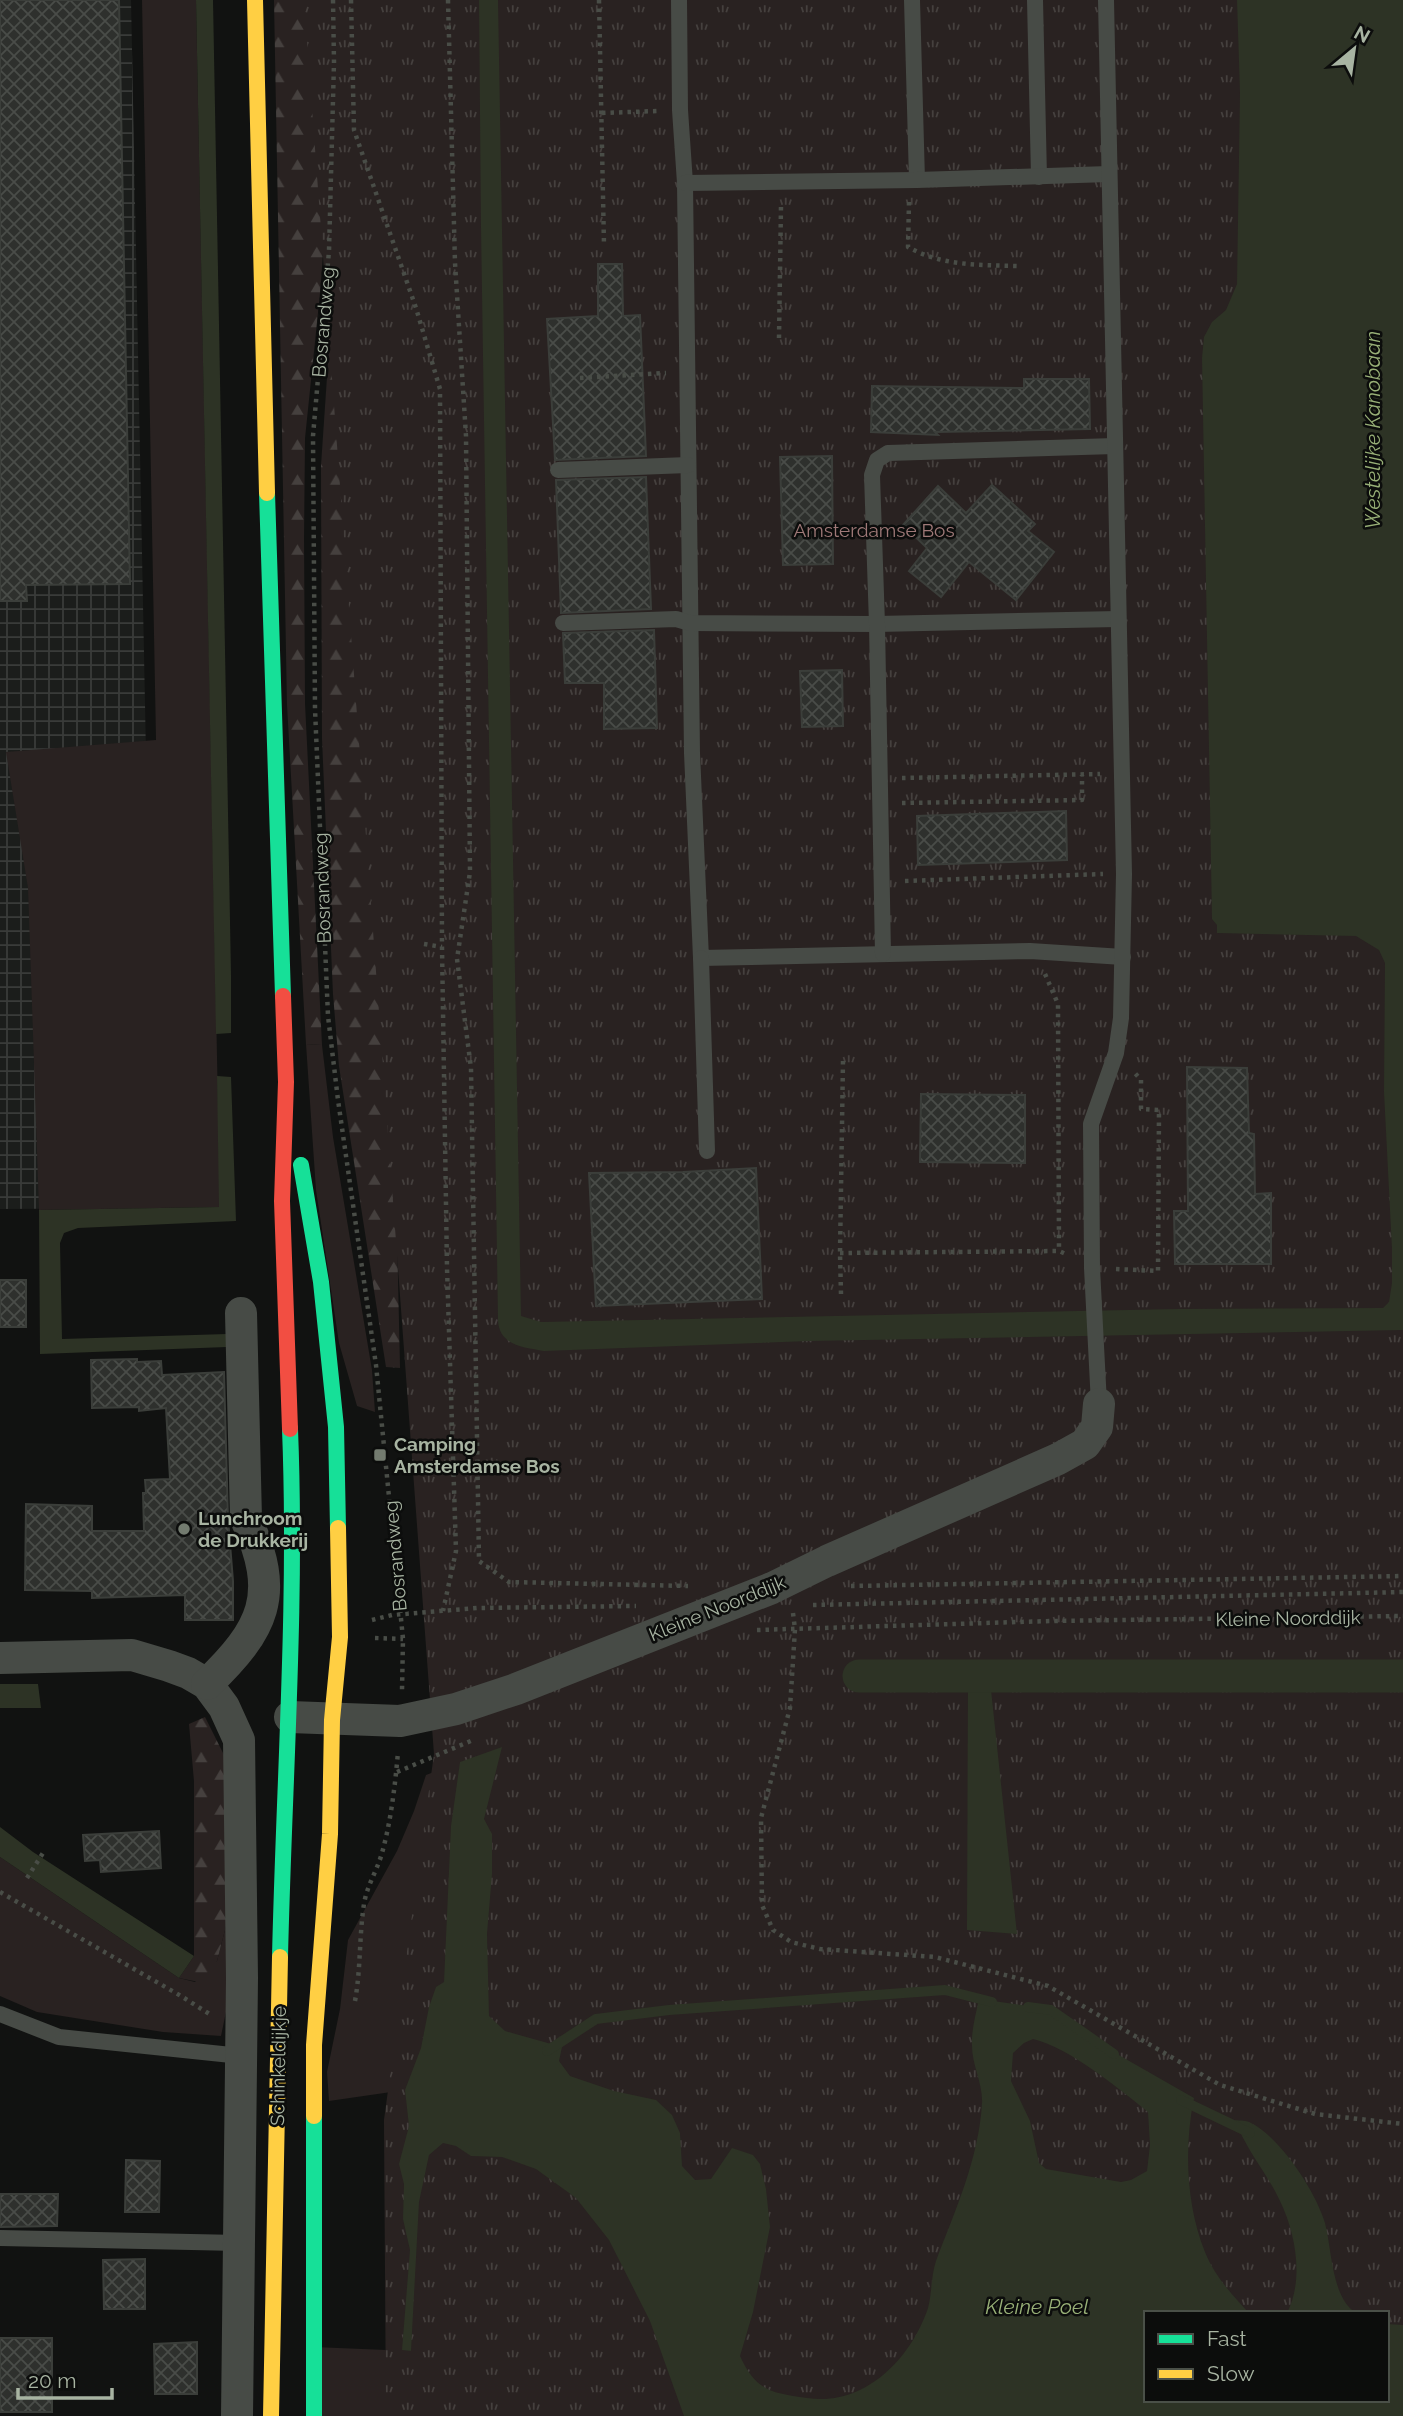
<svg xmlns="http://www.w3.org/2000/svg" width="1403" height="2416" font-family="Raleway,sans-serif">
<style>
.industrial{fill:url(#industrial-grid)}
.grass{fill:#292221}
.forest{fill:url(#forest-firs)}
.park{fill:url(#park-tufts);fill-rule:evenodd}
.water{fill:#2d3325;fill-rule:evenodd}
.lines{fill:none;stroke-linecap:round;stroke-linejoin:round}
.stream{stroke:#2d3325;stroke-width:10}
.canal{stroke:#2d3325;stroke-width:33}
.building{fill:url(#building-cross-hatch);stroke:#3b3e3a;stroke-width:2}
.path{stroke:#494d47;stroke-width:4.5;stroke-dasharray:3.5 5;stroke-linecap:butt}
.lane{stroke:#474b46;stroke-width:16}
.street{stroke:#474b46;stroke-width:32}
.fast{stroke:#16e098;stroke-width:16}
.slow{stroke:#ffcf43;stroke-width:16}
.jam{stroke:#f24e42;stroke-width:16}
.poi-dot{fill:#737b6f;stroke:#0c0d0c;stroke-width:2.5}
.labels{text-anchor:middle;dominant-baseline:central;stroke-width:5;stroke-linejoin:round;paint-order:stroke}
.street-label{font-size:19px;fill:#a8b4a2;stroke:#0c0d0c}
.park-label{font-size:19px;fill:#9f7978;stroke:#0c0d0c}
.poi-label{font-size:19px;font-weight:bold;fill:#a8b4a2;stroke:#0c0d0c;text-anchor:start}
.water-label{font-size:21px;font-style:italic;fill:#98b077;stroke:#0c0d0c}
</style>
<defs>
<pattern id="industrial-grid" width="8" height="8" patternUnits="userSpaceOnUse" patternTransform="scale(1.75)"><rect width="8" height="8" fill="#1b1d1b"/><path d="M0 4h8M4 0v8" fill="none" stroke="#393b39"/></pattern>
<pattern id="forest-firs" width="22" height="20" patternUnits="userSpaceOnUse" patternTransform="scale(1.75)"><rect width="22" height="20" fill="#292221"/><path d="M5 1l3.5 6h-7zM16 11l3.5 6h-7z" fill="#45403e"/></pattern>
<pattern id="park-tufts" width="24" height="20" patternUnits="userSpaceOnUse" patternTransform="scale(1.75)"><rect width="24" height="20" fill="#292221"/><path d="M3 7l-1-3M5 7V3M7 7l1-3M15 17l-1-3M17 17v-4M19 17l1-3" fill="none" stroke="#45403e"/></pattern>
<pattern id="building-cross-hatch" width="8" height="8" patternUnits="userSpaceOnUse" patternTransform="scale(1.75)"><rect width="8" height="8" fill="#2e302d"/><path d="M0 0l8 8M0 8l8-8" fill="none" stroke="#494c48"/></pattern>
</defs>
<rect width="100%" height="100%" fill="#111211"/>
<path class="industrial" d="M0,0H131L155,1208L0,1209Z"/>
<g class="grass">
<path d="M142,0H196L220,1207L39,1210L28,888L6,752L156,740Z"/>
<path d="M306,1044L322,1045L333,1137L372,1370L375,1412L357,1406L339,1343L316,1190Z"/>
<path d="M460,1762L405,2090L329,2101L327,2072L340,2009L348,1940L397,1851L414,1811L426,1775Z"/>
<path d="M0,1857L179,1978L195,1982L217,1961L227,1922L231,1988L221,2036L163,2032L37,2012L0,1996Z"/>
<path d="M314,2347L411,2351L409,2416H316Z"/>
</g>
<g class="forest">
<path d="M274,0H326L325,226L320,293L305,438L304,538L305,704L322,1045L306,1044L287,704Z"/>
<path d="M335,260L392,1013L400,1368L386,1367L339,1066L333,994L322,738L321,466Z"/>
<path d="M205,1717L224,1755L227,1922L217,1961L204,1983L179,1978L194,1956V1781L189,1724Z"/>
</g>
<path class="park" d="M304,0H1403V2416H386L384,2120L434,1754ZM1146,2313H1387V2400H1146Z"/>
<g class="water">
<path d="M196,0H213L231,975V1033L216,1034Z"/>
<path d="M479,0H498L521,1316L541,1322L1178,1309L1383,1308L1389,1302L1392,1283V1249L1384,1092L1385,963L1379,950L1356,936L1217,933V925L1212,919L1202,358L1204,337L1212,322L1226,310L1237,284L1240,93L1237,0H1403V1330L810,1341L544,1351C524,1347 499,1346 498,1320L481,228Z"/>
<path d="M217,1076L231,1077L236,1221L78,1228L64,1233L60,1243L62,1339L227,1334V1347L40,1354L39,1210L219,1207Z"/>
<path d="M968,1671H989L1017,1934L967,1930Z"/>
<path d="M0,1684H38L41,1708H0Z"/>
<path d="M502,1747L484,1819L492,1834V1874L487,1934L489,2016L505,2031L562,2047L559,2061L570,2076L614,2091L656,2100L672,2115L680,2133L682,2166L695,2180L711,2179L732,2148L753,2155L760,2164L766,2189L770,2227L753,2312L740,2356C756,2391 771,2393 807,2398C864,2407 911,2359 928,2308C932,2293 931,2276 936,2261C955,2211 979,2158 982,2103C983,2084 972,2065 972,2046C971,2031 976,2013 979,1999L1035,2007L1061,2016L1096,2042L1194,2098C1184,2147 1186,2205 1205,2252C1214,2275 1232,2295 1249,2313H1146V2400H1387V2324L1403,2325V2416H684L650,2321L609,2240L576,2198L536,2169L502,2157L471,2156L456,2146L443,2143L429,2155L419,2202L411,2351L402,2350L410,2250L403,2219L404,2184L399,2164L409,2126L405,2090L421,2048L429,2007L436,1987L444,1982L451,1826L460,1762ZM1033,2039C1070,2048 1118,2088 1148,2112L1150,2145L1147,2171L1131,2180L1121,2182L1046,2169L1039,2163L1030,2121L1011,2081L1013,2053L1024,2043Z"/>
<path d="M0,1827L33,1852L194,1956L179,1978L0,1857Z"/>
<path d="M1235,2120C1240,2121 1247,2120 1251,2123C1280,2137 1316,2192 1325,2223C1332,2249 1331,2297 1356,2313H1287C1304,2280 1296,2234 1280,2201C1267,2173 1246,2150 1235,2120Z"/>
</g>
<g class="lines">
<g class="stream">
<path d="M1028,2007L1051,2010L1114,2054"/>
<path d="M547,2051L596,2019L669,2010L945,1990L992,2002"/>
<path d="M1181,2100L1250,2133"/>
</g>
<path class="canal" d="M859,1676H1403"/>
</g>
<g class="building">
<path d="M0,0H119L130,584L26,585L27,601H0Z"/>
<path d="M598,264H622L623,316L640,315L646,456L555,460L547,319L598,316Z"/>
<path d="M1024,379H1089L1090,429L935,432L938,435L871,432L872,386L1024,388Z"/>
<path d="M832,456L833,564L783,565L780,457Z"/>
<path d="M646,477L651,609L561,613L556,480Z"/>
<path d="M992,485L1035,524L1028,531L1054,552L1016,600L969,562L941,597L909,571L927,548L903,525L938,486L966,513Z"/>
<path d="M654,630L657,728L604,729V683H565L563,633Z"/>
<path d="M842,670L843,726L802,727L800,671Z"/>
<path d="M1066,811L1067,860L918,865L917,816Z"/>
<path d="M1187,1067L1247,1068L1249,1133L1254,1134L1255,1194L1271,1193V1264H1175L1174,1211H1188Z"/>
<path d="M921,1094L1025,1095V1163L920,1162Z"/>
<path d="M756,1168L762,1299L596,1306L589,1173L683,1172Z"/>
<rect x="0" y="1280" width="26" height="47"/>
<path d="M137,1359V1362L161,1361L162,1375L224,1372L228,1519L233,1581V1620H185V1595L92,1598V1591L25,1590L26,1504L92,1506V1531H144L143,1493H146L145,1480L170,1479L166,1408L139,1411V1407L92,1408L91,1360Z"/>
<path d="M159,1831L161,1868L101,1872L100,1860L85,1861L83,1835Z"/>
<path d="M126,2160L160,2161L159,2212H125Z"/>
<path d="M0,2194H58L57,2226L0,2227Z"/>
<path d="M145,2259V2309H104L103,2260Z"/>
<rect x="0" y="2338" width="52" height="74"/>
<path d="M197,2342V2394H155L154,2344Z"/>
</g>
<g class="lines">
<g class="path">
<path d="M333,0L334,62L329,251L313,436L315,709L328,1016L338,1100L376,1365L403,1639L402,1691"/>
<path d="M351,0L354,130L416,308L440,389L442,947L447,1268L456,1551L443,1611"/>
<path d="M448,0L455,263L466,436L470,872L457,959L471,1068L479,1561L509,1582L688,1586"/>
<path d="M599,0L604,245"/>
<path d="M602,113L657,111"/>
<path d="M909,202L908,247C942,266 979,265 1018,266"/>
<path d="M779,338L781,206"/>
<path d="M580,378L666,373"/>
<path d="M902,778L1100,774"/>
<path d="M902,803L1082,800V775"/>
<path d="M905,881L1103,874"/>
<path d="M424,944L442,947"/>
<path d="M1045,974L1058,1004L1059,1251"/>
<path d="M840,1253L1059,1251L1068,1255"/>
<path d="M1116,1269L1158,1271L1159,1110L1141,1109V1080L1134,1072"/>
<path d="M841,1294L840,1253L843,1061"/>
<path d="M851,1586L1403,1576"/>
<path d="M813,1605L1403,1592"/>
<path d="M793,1613L795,1629L790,1708L761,1818L762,1905L773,1930L791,1942L820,1949L935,1957L1048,1986L1220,2085L1315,2114L1403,2124"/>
<path d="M372,1620L392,1615L477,1608L636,1606"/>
<path d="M757,1630L1051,1621L1403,1616"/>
<path d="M375,1638L403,1639"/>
<path d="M397,1772L473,1740"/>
<path d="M27,1878L43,1853"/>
<path d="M0,1892L181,1996L211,2015"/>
<path d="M355,2001C361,1968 359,1936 364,1904C367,1885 377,1871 382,1853C391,1821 395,1786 398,1752"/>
</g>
<g class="lane">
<path d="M679,0L680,110L685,183L692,753L701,958L1030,951L1123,957"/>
<path d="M912,0L917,180"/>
<path d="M1035,0L1039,177"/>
<path d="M685,183L917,180L1109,174"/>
<path d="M558,470L688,465"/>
<path d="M563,623L676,619L690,623L877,624L1118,619"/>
<path d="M883,954L877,624L872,475L877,460L888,453L1115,446"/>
<path d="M701,958L707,1151"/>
<path d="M1099,1404L1092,1268L1091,1124L1116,1053L1121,1018L1124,874L1106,0"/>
<path d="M0,2014L59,2037L241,2056"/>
<path d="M0,2238L239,2243"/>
</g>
<g class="street">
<path d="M0,1658L132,1655L169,1666L188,1673L207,1684L224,1707L239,1740L242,1978L237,2416"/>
<path d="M207,1684C264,1629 281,1595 246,1519L241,1313"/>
<path d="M290,1717L400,1721L456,1709L516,1689L772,1588L827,1561L1058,1459L1085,1444L1097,1427L1099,1404"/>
</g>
<g class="fast">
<path d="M267,493L283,996"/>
<path d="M301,1165L321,1282L336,1427L338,1528"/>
<path d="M280,1957C284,1781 297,1605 290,1429"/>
<path d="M314,2116V2416"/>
</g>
<g class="slow">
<path d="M255,0L267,493"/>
<path d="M314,2116V2045L330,1834L332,1720L340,1637L338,1528"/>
<path d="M271,2416L280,1957"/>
</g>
<path class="jam" d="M283,996L286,1082L282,1201L290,1429"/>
</g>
<g class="poi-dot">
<rect x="373" y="1448" width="14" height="14" rx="3.5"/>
<circle cx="184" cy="1529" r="7"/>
</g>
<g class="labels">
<g class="street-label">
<text transform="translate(323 322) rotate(-85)">Bosrandweg</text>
<text transform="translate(322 888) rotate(-92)">Bosrandweg</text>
<text transform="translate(395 1556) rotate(-95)">Bosrandweg</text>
<text transform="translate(717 1608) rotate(-22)">Kleine Noorddijk</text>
<text transform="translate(1288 1618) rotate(-1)">Kleine Noorddijk</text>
<text transform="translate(278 2066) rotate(-89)">Schinkeldijkje</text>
</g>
<g class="park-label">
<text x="874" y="530">Amsterdamse Bos</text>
</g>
<g class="poi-label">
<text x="394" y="1444">Camping<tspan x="394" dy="22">Amsterdamse Bos</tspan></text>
<text x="198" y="1518">Lunchroom<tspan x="198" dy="22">de Drukkerij</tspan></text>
</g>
<g class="water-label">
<text transform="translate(1372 430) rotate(-90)">Westelijke Kanobaan</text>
<text x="1037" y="2306">Kleine Poel</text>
</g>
</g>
<rect x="1144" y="2311" width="245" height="91" fill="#0c0d0c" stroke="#4a5048" stroke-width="2"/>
<rect x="1158" y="2334" width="35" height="10" fill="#16e098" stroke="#4a5048" stroke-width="2"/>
<text x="1207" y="2346" font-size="21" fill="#a8b4a2">Fast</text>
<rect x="1158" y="2369" width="35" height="10" fill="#ffcf43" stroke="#4a5048" stroke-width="2"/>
<text x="1207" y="2381" font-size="21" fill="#a8b4a2">Slow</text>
<g transform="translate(1354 49) rotate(29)" stroke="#0c0d0c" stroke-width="5" paint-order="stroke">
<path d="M0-5L12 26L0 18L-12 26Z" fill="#a8b4a2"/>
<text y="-10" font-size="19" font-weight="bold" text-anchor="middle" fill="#a8b4a2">N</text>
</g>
<path d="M18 2388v10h94v-10" fill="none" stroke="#a8b4a2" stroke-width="3.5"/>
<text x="28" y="2388" font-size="21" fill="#a8b4a2" stroke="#0c0d0c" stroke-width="5" paint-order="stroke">20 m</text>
</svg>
